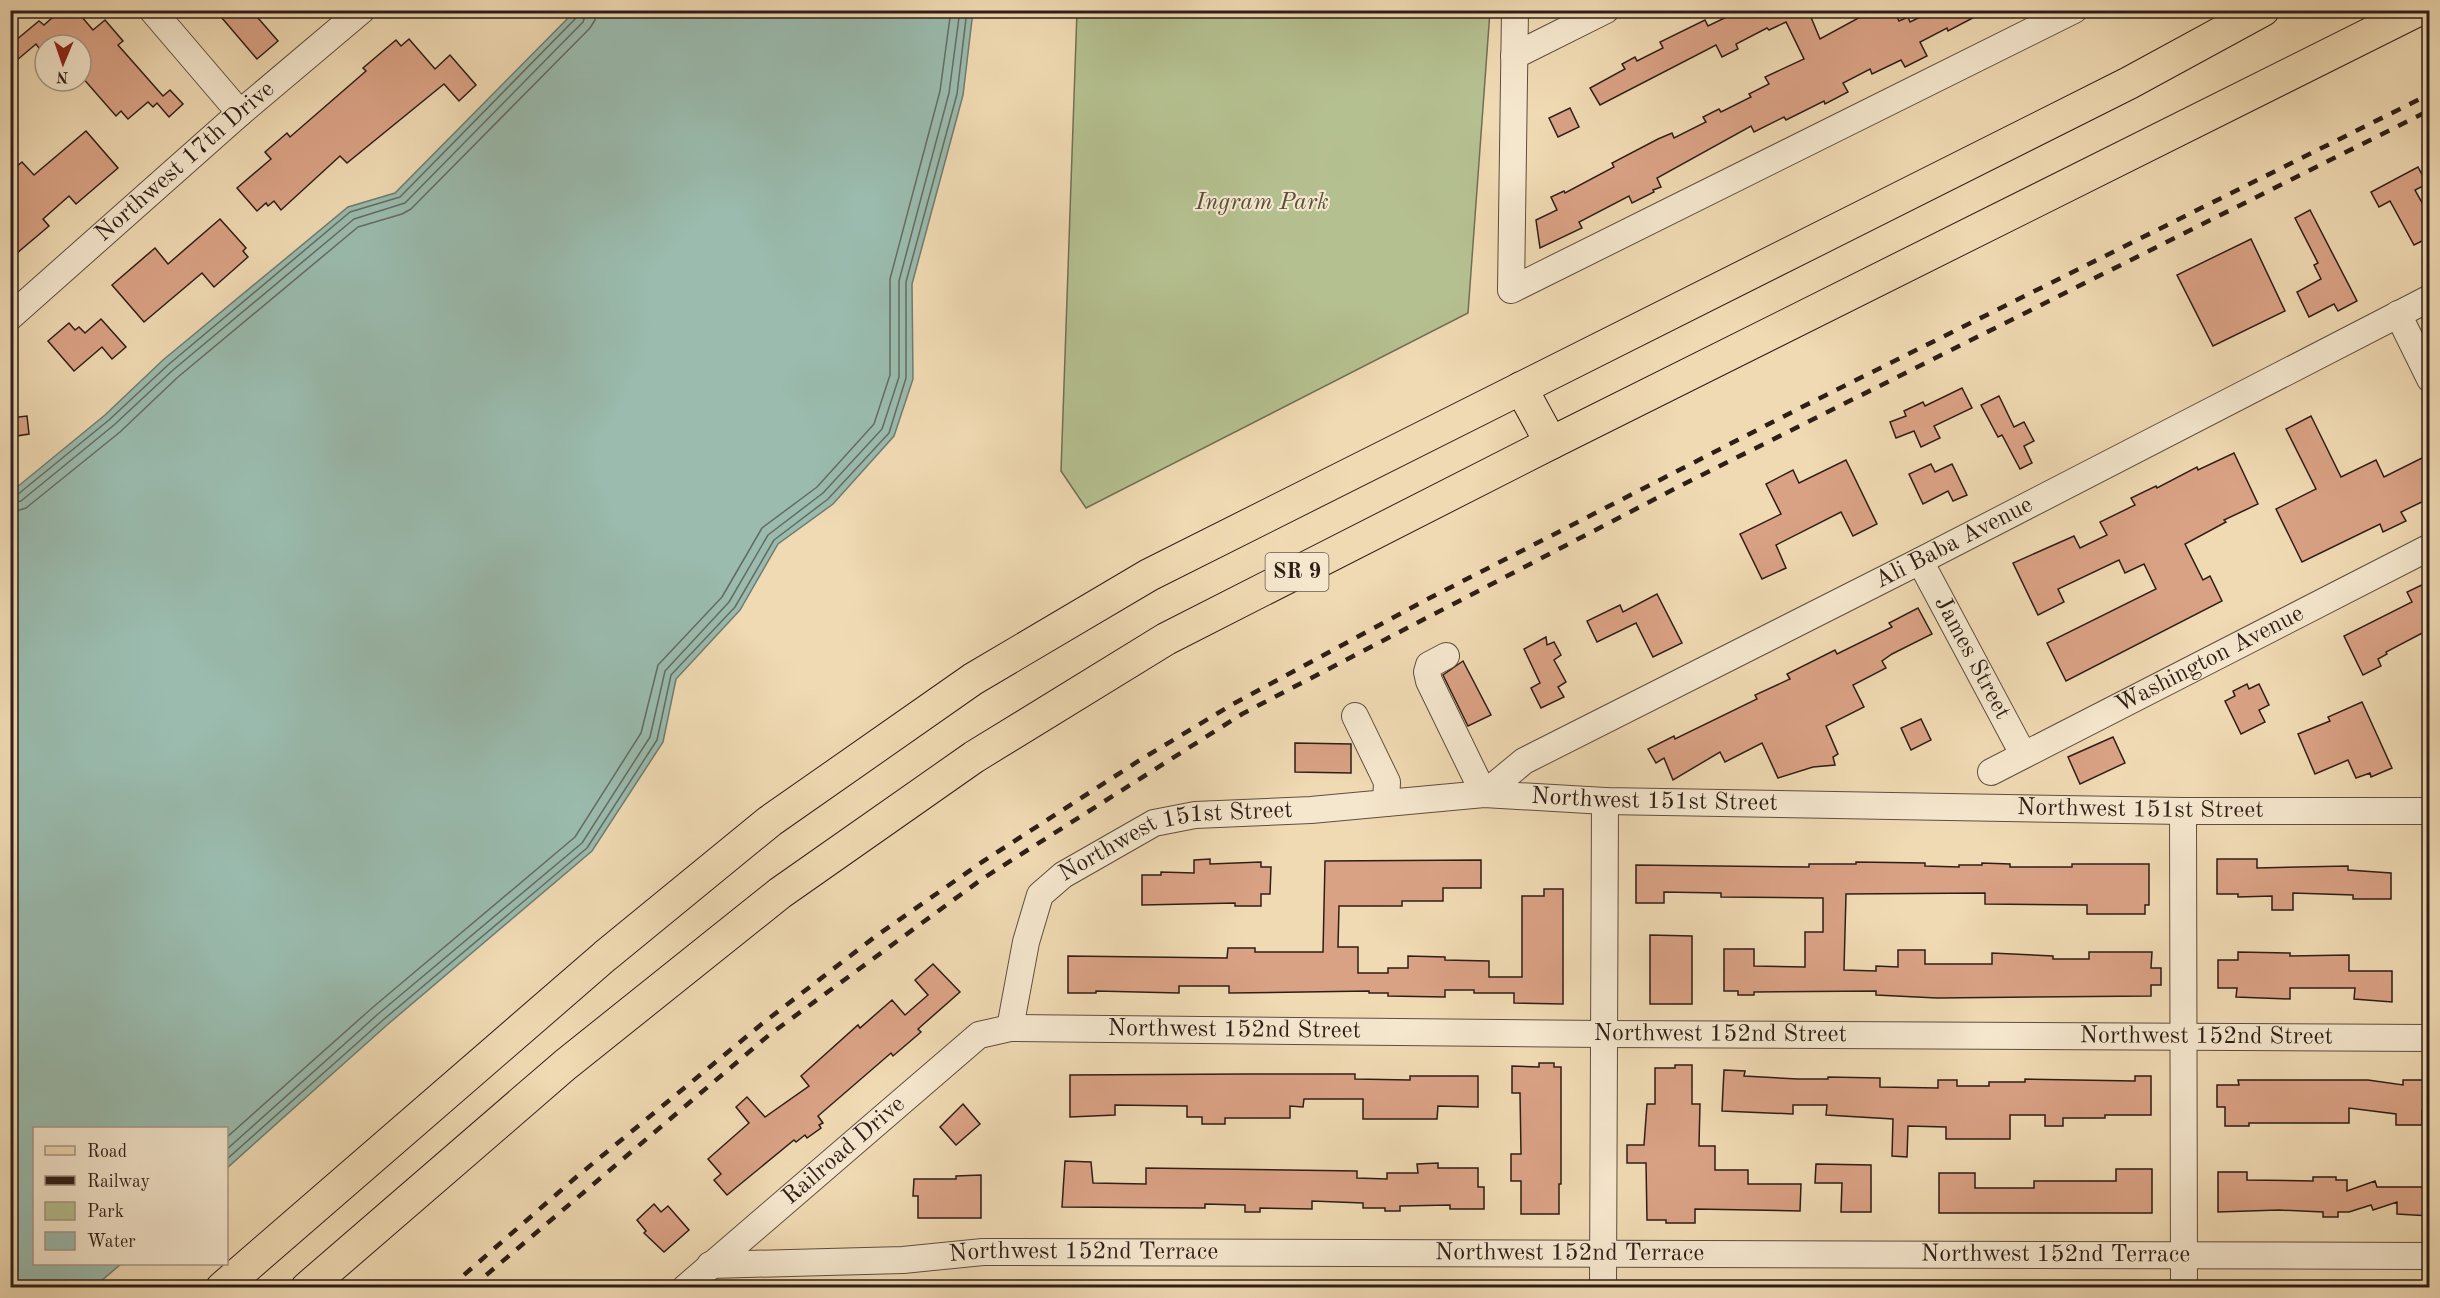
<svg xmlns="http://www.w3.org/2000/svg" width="2440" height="1298" font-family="'Old Standard TT',serif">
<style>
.green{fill:#b5c090;stroke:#726f54;stroke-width:1.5}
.water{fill:#9abbae;stroke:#6f7c72;stroke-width:1.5}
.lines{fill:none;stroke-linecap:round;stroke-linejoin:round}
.shore{stroke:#646c62;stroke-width:1.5}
.building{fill:#daa285;stroke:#2f1e17;stroke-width:1.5}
.minor-casing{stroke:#5f4d3e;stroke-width:28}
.major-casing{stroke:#2f1e17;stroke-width:34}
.minor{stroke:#f5e7ce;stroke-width:26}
.major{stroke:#f0dab3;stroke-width:32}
.rail{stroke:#2f1e17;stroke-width:4.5;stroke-dasharray:10 10;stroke-linecap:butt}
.labels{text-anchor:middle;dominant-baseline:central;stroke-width:4.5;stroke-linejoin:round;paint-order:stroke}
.shield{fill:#f5e7ce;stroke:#6a5a4e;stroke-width:1.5}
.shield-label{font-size:22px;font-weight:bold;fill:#2f1e17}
.street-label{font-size:24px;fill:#2f1e17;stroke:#f5e7ce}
.park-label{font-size:24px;font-style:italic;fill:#574f3b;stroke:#f5e7ce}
</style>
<rect width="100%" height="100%" fill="#f0dab3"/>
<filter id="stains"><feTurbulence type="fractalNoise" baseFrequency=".00333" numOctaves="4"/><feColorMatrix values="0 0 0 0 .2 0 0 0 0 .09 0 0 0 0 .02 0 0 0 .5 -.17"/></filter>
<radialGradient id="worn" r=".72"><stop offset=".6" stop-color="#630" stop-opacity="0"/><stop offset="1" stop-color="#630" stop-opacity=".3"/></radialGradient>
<path class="green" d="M1077,11H1490L1468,313L1086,508L1061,471Z"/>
<path class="water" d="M576,10L973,11L963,95L912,284L913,379L894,436L833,504L778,544L740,610L676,679L663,742L592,851L387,1025L227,1168L226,1128H34V1264H121L94,1287H11V492L105,415L163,360L348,207L395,193Z"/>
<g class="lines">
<g class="shore">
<path d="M10,496L17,495L109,420L168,365L350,212L400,197L577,17L579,10"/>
<path d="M10,504L21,501L114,425L173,370L354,219L405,203L583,22L587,10"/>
<path d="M10,513L26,508L120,432L178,377L358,227L402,214L411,209L590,28L595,20L596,10"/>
<path d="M226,1138L372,1008L575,837L641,733L658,665L722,597L762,528L817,487L874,424L890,375V279L940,91L951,10"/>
<path d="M226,1150L378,1014L582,843L650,737L665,671L729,602L768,535L823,493L882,429L899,377V281L949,93L960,10"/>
<path d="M226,1160L383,1020L587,848L657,740L671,675L735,607L774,540L828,499L889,433L906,378V282L957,94L967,10"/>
</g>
</g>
<g class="building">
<path d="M61,10H76L93,30L105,20L123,41L118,45L163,96L170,90L183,104L169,117L157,103L153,107L148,102L128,119L121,111L116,116L81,76V45H45V49L42,52L36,44L10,66V45L39,21L44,25Z"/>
<path d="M231,10H251L278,41L257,59L222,18Z"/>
<path d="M1741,10H1808L1820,39L1873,10H1894L1899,21L1908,17L1910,22L1935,10H1988L1948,31L1947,28L1920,42L1927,56L1905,67L1901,60L1872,74L1870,69L1843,83L1848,92L1825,104L1824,101L1786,120L1784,117L1754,132L1751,126L1657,178L1661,187L1653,190L1654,192L1632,203L1629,196L1579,222L1582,228L1540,248L1536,220L1557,210L1551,197L1564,191L1565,193L1614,167L1612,163L1658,139L1672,133L1674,138L1706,122L1703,117L1719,109L1721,112L1751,97L1749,94L1769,84L1765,77L1804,59L1786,22L1769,30L1767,28L1736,44L1738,49L1722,57L1716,45L1600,105L1590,88L1625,69L1622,64L1635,57L1637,61L1663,48L1660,42L1705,20L1708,26Z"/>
<path d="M409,39L435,69L450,55L476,85L459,101L444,84L347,163L340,156L281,210L274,201L268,206L266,203L257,211L237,188L271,159L265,152L287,133L290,137L366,71L363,68L396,40L401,46Z"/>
<path d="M1570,108L1579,127L1558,137L1549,118Z"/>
<path d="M86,131L118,168L76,204L69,196L43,219L49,226L10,259V172L22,162L34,175Z"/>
<path d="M2418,167L2427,184L2415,190L2430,217V237L2414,245L2390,201L2379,207L2371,192Z"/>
<path d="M2310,210L2357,301L2338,311L2334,304L2309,317L2297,292L2321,279L2314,265L2318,263L2295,218Z"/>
<path d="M220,219L246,248L243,251L248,257L214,287L202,273L144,322L112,285L155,248L168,264Z"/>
<path d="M2251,239L2285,311L2213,346L2177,275Z"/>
<path d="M101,319L126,347L112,359L102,347L74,371L48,341L69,323L75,330L79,327L85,333Z"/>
<path d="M1962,388L1972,408L1934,426L1940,438L1921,447L1914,431L1896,438L1890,422L1906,416L1904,411L1923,402L1925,406Z"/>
<path d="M1999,396L2014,427L2024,422L2034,441L2024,446L2032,463L2020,469L2002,435L1998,437L1981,405Z"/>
<path d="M27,416L29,434L10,437V418Z"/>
<path d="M2311,416L2341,477L2376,460L2384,477L2430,454V498L2401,512L2406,521L2383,532L2380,524L2302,562L2276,509L2316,489L2286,429Z"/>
<path d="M2234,453L2258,504L2224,520L2226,522L2185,544L2203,580L2210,576L2222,601L2066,681L2047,643L2156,589L2144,564L2125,573L2119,560L2058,589L2064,602L2038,615L2013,563L2074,536L2080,548L2107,535L2100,522L2135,505L2131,498L2156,486L2157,488L2197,467L2198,470Z"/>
<path d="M1846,460L1877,524L1853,536L1841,512L1776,545L1786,568L1762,579L1740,534L1781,514L1766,484L1793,470L1799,483Z"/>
<path d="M1931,464L1935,472L1952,464L1967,495L1953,501L1948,491L1923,504L1909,474Z"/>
<path d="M2430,581V629L2386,652L2387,654L2378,659L2381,666L2363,675L2344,636L2412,602L2407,592Z"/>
<path d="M1657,594L1682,643L1653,657L1636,623L1597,642L1587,621L1620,605L1623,612Z"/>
<path d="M1918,608L1932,634L1892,654L1882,661L1886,668L1853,685L1864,707L1826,726L1838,754L1833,757L1835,765L1813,767L1778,778L1762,743L1725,762L1720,752L1673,780L1664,758L1656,763L1648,749L1674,736L1675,739L1757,699L1755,695L1790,679L1787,674L1835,650L1837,654L1892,627L1889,623Z"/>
<path d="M1546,637L1547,645L1554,642L1561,655L1554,660L1566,682L1558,687L1564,697L1541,708L1531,688L1540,683L1524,649Z"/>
<path d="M1463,661L1491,715L1468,726L1443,675Z"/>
<path d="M2247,684L2249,689L2259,684L2269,705L2259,710L2265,722L2241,734L2225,701L2235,696L2233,691Z"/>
<path d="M2362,702L2392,768L2371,777L2370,773L2356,778L2348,760L2315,774L2298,734L2330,721L2328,717Z"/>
<path d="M1921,719L1931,740L1911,750L1901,728Z"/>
<path d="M2113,737L2125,763L2080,784L2068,757Z"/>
<path d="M1295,743L1351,744V773L1295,772Z"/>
<path d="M1210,859V864L1261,862V867H1271L1270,894H1261V906H1235V903L1142,905V875H1161V872L1194,873V860Z"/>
<path d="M2217,859H2257V868L2348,866V870L2391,873V899H2353V895L2293,893V910H2272V896L2238,897V894H2217Z"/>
<path d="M1481,860V888H1443V901H1402V906H1339L1338,947H1358V973H1388V968H1408V956L1445,957V960L1489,961V977H1522V896H1544V889H1563V1004L1514,1003V993H1474V990H1445V997L1388,996V993H1369V991L1229,993V986H1179V993L1096,991V993H1068V956L1227,958L1228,948H1255V952H1323L1325,861Z"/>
<path d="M1856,862L1925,863V866L1959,867V865H1982V863L2010,864V867H2072V864H2149V905H2145V914H2087V905L1985,904V893L1846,894L1844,970L1876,971V966L1898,967V950H1925V964H1992V953L2053,956V959H2089V952H2152L2151,968H2161V985H2151V996L1937,998L1876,995V991L1754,992V995H1738V991H1724V949H1754V966L1805,967V932H1823V898L1721,897V893L1664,892V903H1636V865L1809,867V864H1856Z"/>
<path d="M1650,935L1692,936V1004H1650Z"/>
<path d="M2238,952L2290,953V956L2349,955V971H2392V1002L2354,999L2355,988H2290V999L2236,997L2237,988H2218V960H2238Z"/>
<path d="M933,964L960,992L918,1029L921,1032L893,1056L891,1053L818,1116L823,1123L819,1125L821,1128L807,1138L805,1135L796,1142L794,1140L727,1195L714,1180L721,1174L708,1159L749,1123L736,1107L747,1097L765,1117L809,1086L801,1076L858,1025L860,1028L892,1000L905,1015L928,995L915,980Z"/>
<path d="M1539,1063H1554V1067H1561V1184H1559V1214H1521V1181H1511V1154H1521L1520,1093H1512V1066L1539,1067Z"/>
<path d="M1675,1065H1692V1104H1700L1699,1146H1715V1170H1748V1184H1801L1800,1211L1695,1209V1223H1666V1220H1647L1646,1163H1627V1145H1644L1647,1104H1655V1068H1675Z"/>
<path d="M1724,1070L1745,1071L1744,1076L1798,1079H1828V1077L1880,1078V1087L1938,1088V1080H1957V1086H1989V1082H2025V1079L2135,1081V1076H2151V1115H2105V1118H2063V1126H2045V1115H2010V1139H1946V1127L1908,1126L1907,1157L1892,1156L1893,1119L1826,1115L1827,1105H1793V1114L1722,1111Z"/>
<path d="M1246,1074H1355V1079L1410,1080V1076H1478V1107L1438,1106L1437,1119H1363V1099H1304L1303,1107L1290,1106V1118H1225V1124H1202V1117H1187V1106L1115,1105V1115L1070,1117V1075Z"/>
<path d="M2238,1080H2368L2403,1085V1080H2424V1087H2430V1110H2422V1125H2396V1114L2349,1108V1123H2249V1126H2225V1107H2217V1085H2239Z"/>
<path d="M963,1104L980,1124L956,1145L940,1127Z"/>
<path d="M1065,1161L1091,1162L1093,1183L1146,1184V1168L1357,1171V1178L1387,1179V1173H1418L1417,1164L1438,1163V1168H1478V1187H1484V1209H1450V1205L1400,1206V1211H1385V1208H1363V1203L1312,1201V1209L1260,1208V1212H1245V1205L1205,1204V1208L1062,1207Z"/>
<path d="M1816,1164L1871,1165V1212H1841L1842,1183H1815Z"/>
<path d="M2116,1169H2152V1213H1939V1173H1975V1188H2034V1181H2116Z"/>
<path d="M2218,1172H2247V1180L2313,1181V1177H2336V1180H2347V1191L2375,1181L2377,1187H2430V1216L2397,1214V1202L2373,1210L2371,1205L2349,1212H2338V1217H2323V1212L2279,1210L2218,1212Z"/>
<path d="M981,1175V1218H918V1196H913L914,1179H956V1176Z"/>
<path d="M654,1204L661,1212L668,1206L689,1230L664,1252L644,1233L646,1231L637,1220Z"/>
</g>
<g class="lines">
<g class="minor-casing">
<g id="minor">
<path d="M152,10L240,113"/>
<path d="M1515,10L1511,290L2074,10"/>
<path d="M1514,56L1606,10"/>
<path d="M2398,314L2430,379"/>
<path id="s1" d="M10,317L240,113L362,10"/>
<path id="s2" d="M1920,561L2023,754"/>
<path d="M1446,656L1429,665L1427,672L1429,681L1484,794"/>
<path d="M1355,716L1387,782L1386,803"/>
<path id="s3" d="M1991,772L2430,547"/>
<path id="s4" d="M1484,794L1524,761L1920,561L2430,298"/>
<path d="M2183,811L2184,1288"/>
<path id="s5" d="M1010,1028L1026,942L1040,895L1063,875L1154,823L1195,815L1311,810L1484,794L1605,801L2183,811H2430"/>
<path id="s6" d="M710,1265L903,1260L983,1252L2430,1256"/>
<path id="s7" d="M685,1288L979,1035L1010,1028L1603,1034L2430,1038"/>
<path d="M1603,1288L1605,801"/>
</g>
</g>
<g class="major-casing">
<g id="major">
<path d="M1521,388L1551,443"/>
<path d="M222,1288L605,956L770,821L973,679L1149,575L2129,83L2263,10"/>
<path d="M307,1288L565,1065L780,893L974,757L1166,639L1551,443L2418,10"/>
</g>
</g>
<use href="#minor" class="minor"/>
<use href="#major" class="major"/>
<g class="rail">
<path d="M449,1288L574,1179L763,1023L876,936L982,862L1140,760L1233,704L1424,601L1802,407L2430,94"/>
<path d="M471,1288L769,1035L982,879L1242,714L1680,486L2430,110"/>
</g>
</g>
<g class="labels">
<rect class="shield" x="1265.5" y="553" width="63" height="38" rx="4.5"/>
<g class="shield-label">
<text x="1297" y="572">SR 9</text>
</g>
<g class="street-label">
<text stroke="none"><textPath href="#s1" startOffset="234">Northwest 17th Drive</textPath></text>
<text stroke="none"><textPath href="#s4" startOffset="534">Ali Baba Avenue</textPath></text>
<text stroke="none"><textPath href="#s2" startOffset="110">James Street</textPath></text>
<text stroke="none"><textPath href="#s3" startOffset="246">Washington Avenue</textPath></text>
<text stroke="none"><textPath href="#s5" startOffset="774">Northwest 151st Street</textPath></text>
<text stroke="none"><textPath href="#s5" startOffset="1260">Northwest 151st Street</textPath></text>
<text stroke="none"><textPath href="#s5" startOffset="288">Northwest 151st Street</textPath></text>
<text stroke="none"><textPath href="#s7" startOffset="644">Northwest 152nd Street</textPath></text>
<text stroke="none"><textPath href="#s7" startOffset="1130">Northwest 152nd Street</textPath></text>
<text stroke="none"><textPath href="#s7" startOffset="1616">Northwest 152nd Street</textPath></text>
<text stroke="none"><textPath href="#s7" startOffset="210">Railroad Drive</textPath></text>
<text stroke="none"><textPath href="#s6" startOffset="860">Northwest 152nd Terrace</textPath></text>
<text stroke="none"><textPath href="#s6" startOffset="374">Northwest 152nd Terrace</textPath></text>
<text stroke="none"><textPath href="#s6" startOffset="1346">Northwest 152nd Terrace</textPath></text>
</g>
<g class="park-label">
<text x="1262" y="203">Ingram Park</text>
</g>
</g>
<rect width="2440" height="1298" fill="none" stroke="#f0dab3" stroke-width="36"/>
<rect x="12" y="12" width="2416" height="1274" fill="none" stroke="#2f1e17" stroke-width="3"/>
<rect x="18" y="18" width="2404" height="1262" fill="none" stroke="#2f1e17" stroke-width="1.5"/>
<rect x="33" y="1127" width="195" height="138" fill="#f5e7ce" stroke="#a69785" stroke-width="1.5"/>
<rect x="45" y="1146" width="30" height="9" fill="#f0dab3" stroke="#a69785" stroke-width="1.5"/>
<text x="87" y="1157" font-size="18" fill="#2f1e17">Road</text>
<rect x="45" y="1176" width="30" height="9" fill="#2f1e17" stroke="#a69785" stroke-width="1.5"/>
<text x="87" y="1187" font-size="18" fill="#2f1e17">Railway</text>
<rect x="45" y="1202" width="30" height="18" fill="#b5c090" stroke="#a69785" stroke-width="1.5"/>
<text x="87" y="1217" font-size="18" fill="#2f1e17">Park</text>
<rect x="45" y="1232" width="30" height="18" fill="#9abbae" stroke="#a69785" stroke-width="1.5"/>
<text x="87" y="1247" font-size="18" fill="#2f1e17">Water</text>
<g transform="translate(63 63) rotate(182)"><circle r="28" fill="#f5e7ce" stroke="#a69785" stroke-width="1.5"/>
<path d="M0-4.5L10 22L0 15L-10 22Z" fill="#8f2418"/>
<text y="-9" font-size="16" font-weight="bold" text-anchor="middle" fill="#2f1e17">N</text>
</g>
<rect width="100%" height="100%" filter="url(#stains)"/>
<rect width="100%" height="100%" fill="url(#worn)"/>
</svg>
